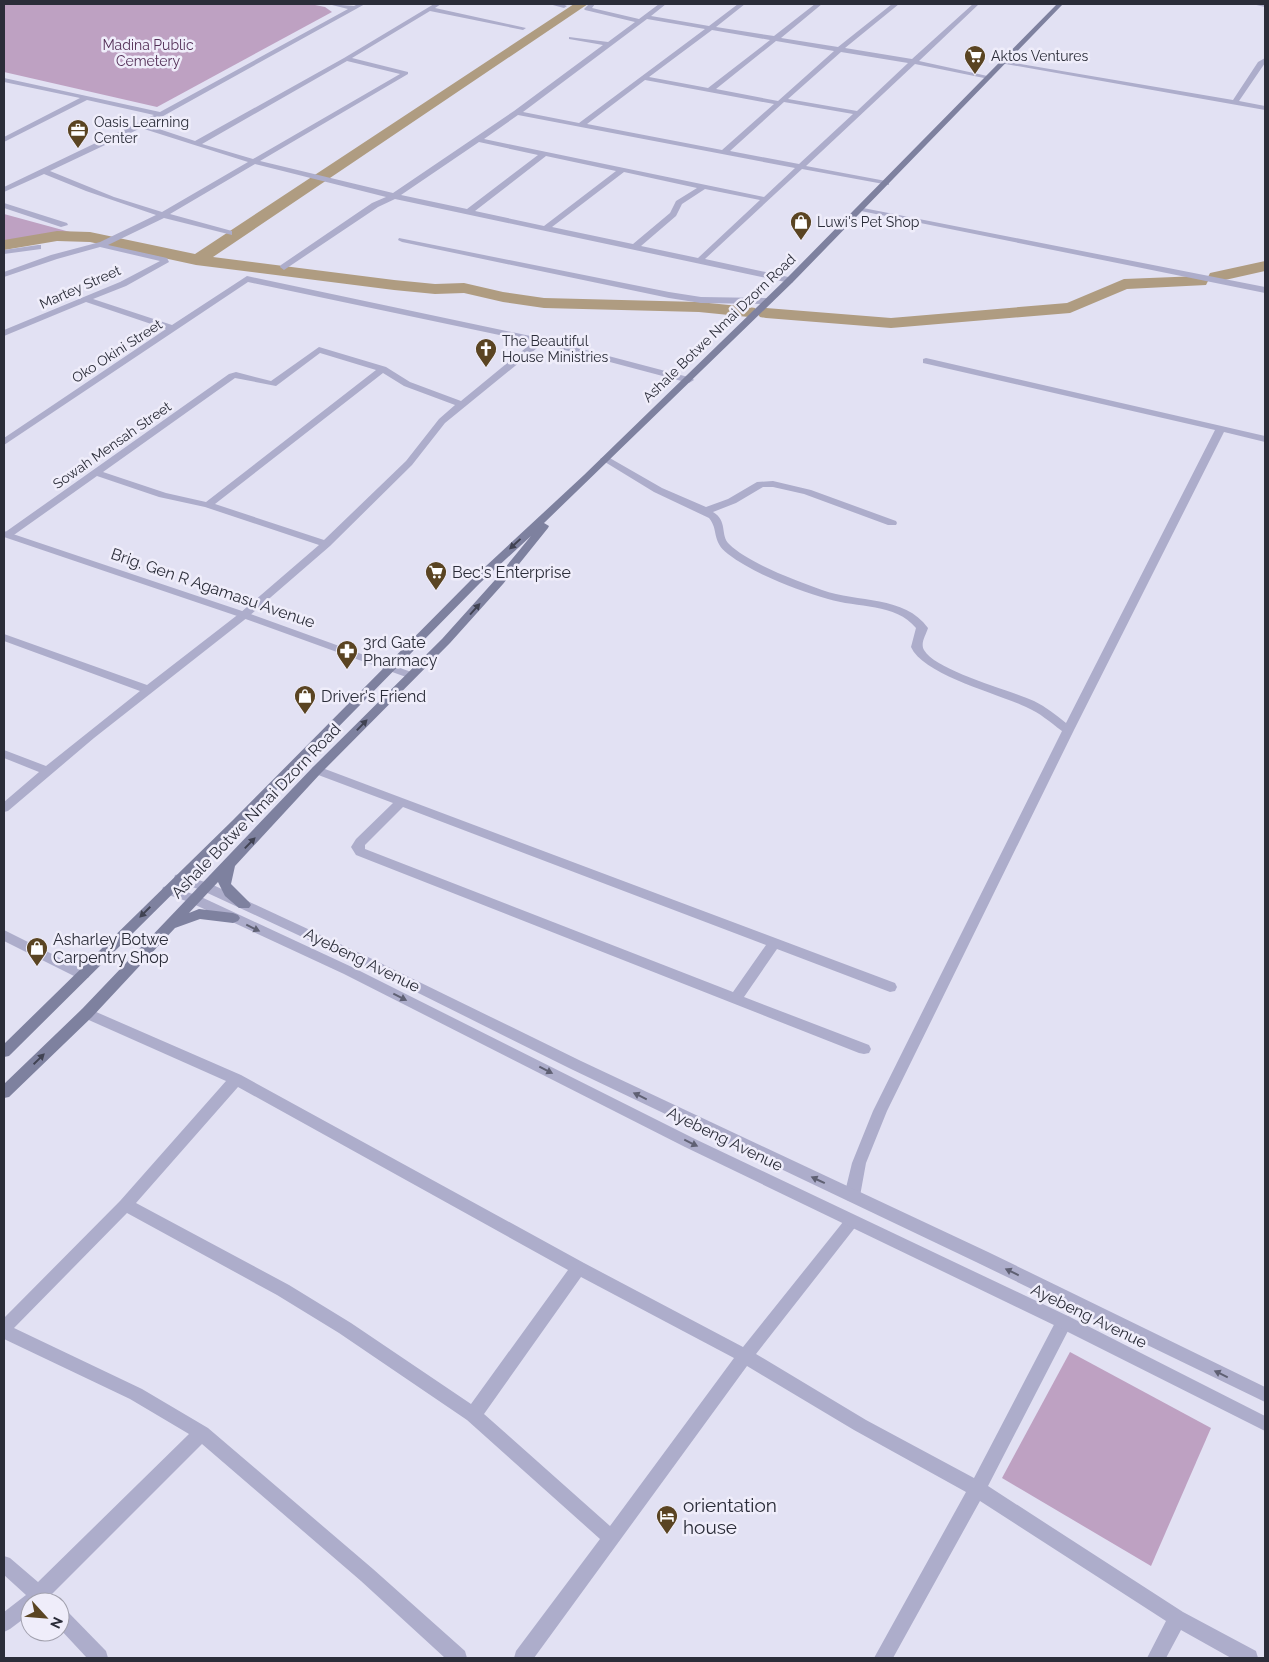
<svg xmlns="http://www.w3.org/2000/svg" width="1269" height="1662" font-family="Raleway,sans-serif">
<style>
.green{fill:#bea1c2}
.lines{fill:none;stroke-linecap:round;stroke-linejoin:round}
.river{fill:#af9c81;fill-rule:evenodd}
.minor{fill:#adadcb;fill-rule:evenodd}
.tertiary{fill:#adadcb;fill-rule:evenodd}
.secondary{fill:#7e819f;fill-rule:evenodd}
.oneway{fill:#404252}
.oneway2{fill:#5f6073}
.labels{text-anchor:middle;dominant-baseline:central;stroke-width:5;stroke-linejoin:round;paint-order:stroke}
.far-park-label{font-size:14px;fill:#543057;stroke:#efedfa}
.far-poi-label{font-size:14px;fill:#2b2d39;stroke:#efedfa;text-anchor:start}
.far-street-label{font-size:14px;fill:#2b2d39;stroke:#efedfa}
.poi-label{font-size:16px;fill:#2b2d39;stroke:#efedfa;text-anchor:start}
.street-label{font-size:16px;fill:#2b2d39;stroke:#efedfa}
.near-poi-label{font-size:19px;fill:#2b2d39;stroke:#efedfa;text-anchor:start}
</style>
<rect width="100%" height="100%" fill="#e2e1f3"/>
<g class="green">
<path d="M4,4H310L325,7L332,12L157,107L4,72Z"/>
<path d="M4,214L70,232L68,234L39,235L4,241Z"/>
<path d="M1070,1352L1211,1428L1151,1566L1002,1478Z"/>
</g>
<g class="lines">
<g class="river">
<path d="M574,4H588L213,257L394,280L435,284L464,283L503,292L544,298L699,302L749,307L755,308L758,312L755,316L749,317L699,312L544,308L503,302L464,293L435,294L394,290L196,265L90,242L57,241L4,250V240L57,231L90,232L195,254Z"/>
<path d="M1265,261V271L1216,282L1210,281L1208,277L1210,273Z"/>
<path d="M1200,276L1206,277L1208,281L1206,285L1127,289L1070,313L891,328L766,318L760,317L757,313L760,309L766,308L891,318L1067,303L1124,279Z"/>
</g>
<g class="minor">
<path d="M328,4L354,6L358,4H365L147,125L195,141L344,58L434,4H441L435,8L526,28L523,30L430,11L352,58L408,72V74L260,161L393,193L514,111L603,45L569,39V37L608,42L635,22L585,10L584,9L589,4H595L592,8L639,19L659,4H666L651,16L709,26L738,4H745L716,27L774,36L815,4H822L781,38L838,47L892,4H899L845,48L912,59L973,4H979L919,61L992,77L989,79L915,64L806,166L886,181H889V185L802,169L705,259L793,278V282L790,283L395,199L378,207L284,270L280,267L281,265L372,203L386,197L255,164L170,214L232,231V235L164,218L108,245L167,258L169,262L126,286L93,299L172,325L247,276L540,338L692,378L694,380L689,383L542,344L445,423L412,465L330,546L248,617L94,738L8,811L4,812V802L39,772L4,758V750L46,766L140,691L4,641V634L147,685L240,613L319,545L205,507L159,497L97,476L11,537H4V533L229,374L236,372L271,381L319,347L386,367L410,382L461,401L533,342L248,282L4,445V438L166,329L86,302L4,336V330L120,282L160,261L100,247L57,259L4,277V272L51,255L100,242L156,215L86,191L44,174L4,192V187L154,115L87,100L4,142V137L80,98L4,82V78L160,112L348,9ZM647,19L705,29L579,123L523,112ZM712,30L770,40L708,88L649,77ZM776,41L834,51L778,101L716,89ZM841,52L908,63L857,111L788,99ZM347,61L400,74L253,159L202,144ZM645,80L774,104L722,150L587,124ZM784,102L853,114L799,164L730,151ZM518,115L795,168L764,197L484,139ZM141,128L248,162L162,212L114,197L50,171ZM479,142L538,155L467,209L401,195ZM546,156L616,171L544,226L475,211ZM624,172L697,188L676,201L670,213L633,244L552,227ZM705,189L760,200L698,258L641,246L676,216L682,204ZM320,353L376,370L206,502L166,493L103,472L235,378L276,386ZM383,373L404,386L455,405L439,419L406,461L324,540L215,504Z"/>
<path d="M549,4H562L567,6L564,8Z"/>
<path d="M1252,4H1265V7Z"/>
<path d="M1265,58V63L1239,101L1265,106V110L1000,63L1003,61L1233,100L1258,62Z"/>
<path d="M4,203L67,223L68,225L61,227L4,208Z"/>
<path d="M858,207L1265,287V293L861,211H858Z"/>
<path d="M399,238L669,292L701,297L769,298L773,301L769,304L701,303L669,298L402,242L398,240Z"/>
<path d="M38,245H41V249L4,254V250Z"/>
<path d="M926,358L1265,436V442L1224,432L1074,730L887,1111L866,1163L860,1196L857,1200L852,1202L847,1200L844,1196L852,1163L873,1111L1062,731C1050,722 1040,713 1026,707C999,694 923,675 911,647L916,628C896,603 857,608 828,599C797,590 754,574 728,554C711,541 719,530 709,518L654,492L600,459L605,456L608,457L662,488L706,507L728,499L757,482L773,481L811,490L896,521L897,523L896,525H888L804,494L773,487H763L736,503L713,512C728,521 720,535 729,544C748,563 797,581 822,590C858,603 904,595 928,628C926,635 920,643 924,650C936,671 1010,690 1034,701C1046,707 1056,715 1066,723L1215,430L923,363V359Z"/>
<path d="M317,766L895,983L897,987L895,991L890,992L777,949L744,997L869,1045L871,1049L869,1053L864,1054L859,1053L356,855L351,847L356,839L393,803L313,773L311,770L313,767ZM403,807L766,945L733,992L365,849V845Z"/>
<path d="M4,930L88,972L90,975L88,978H78L4,941Z"/>
<path d="M87,1008L241,1075L584,1263L743,1347L847,1217L852,1215L857,1217L860,1221L857,1225L756,1354L866,1420L974,1478L1058,1317L1064,1315L1070,1317L1072,1322L1070,1327L988,1486L1183,1612L1256,1651L1258,1658H1231L1181,1630L1166,1658H1147L1166,1621L980,1501L893,1658H874L966,1492L854,1430L747,1366L534,1658H514L516,1651L600,1539L467,1420L339,1333L277,1295L127,1213L14,1328L142,1389L208,1428L373,1569L465,1651L467,1658H445L361,1581L202,1444L52,1594L56,1602H30V1614L10,1629L4,1632V1612L26,1595L4,1575V1556L10,1558L38,1582L189,1434L130,1399L4,1339V1318L120,1201L226,1081L82,1017L80,1013L82,1009ZM238,1087L568,1270L471,1404L351,1323L289,1285L136,1203ZM581,1277L734,1358L610,1526L484,1414Z"/>
<path d="M60,1607L66,1610L106,1651L108,1658H87L60,1629Z"/>
</g>
<g class="tertiary">
<path d="M4,531L248,613L414,673L416,675L410,678L406,677L240,617L4,537Z"/>
<path d="M180,874L211,884L366,956L581,1061L988,1252L1265,1387V1402L976,1262L571,1069L356,962L201,890L175,881L174,878L175,875Z"/>
<path d="M168,886L199,896L354,968L695,1139L1070,1317L1265,1416V1431L1058,1327L685,1147L344,974L189,902L163,893L162,890L163,887Z"/>
</g>
<path class="secondary" d="M1057,4H1063L793,282L544,523L549,526L548,528L503,584L450,643L321,773L235,866L231,884L249,902L251,905L249,908H239L225,896L218,882L189,913L199,909L233,913L238,915L240,918L238,921L233,923L200,919L175,928L92,1017L9,1097L4,1098V1084L82,1009L313,767L442,639L495,580L531,536L480,583L241,826L9,1056L4,1057V1044L233,820L472,579L584,475L787,278Z"/>
</g>
<defs><path id="oneway-solid" d="M-6-.8H1V-3.2L6.5 0L1 3.2V.8H-6Z" transform="scale(1.25)"/></defs>
<g class="oneway">
<use href="#oneway-solid" transform="translate(515 544) rotate(137)"/>
<use href="#oneway-solid" transform="translate(475 609) rotate(-48)"/>
<use href="#oneway-solid" transform="translate(362 725) rotate(-46)"/>
<use href="#oneway-solid" transform="translate(250 843) rotate(-46)"/>
<use href="#oneway-solid" transform="translate(145 912) rotate(135)"/>
<use href="#oneway-solid" transform="translate(39 1059) rotate(-44)"/>
</g>
<g class="oneway2">
<use href="#oneway-solid" transform="translate(253 928) rotate(26)"/>
<use href="#oneway-solid" transform="translate(400 997) rotate(27)"/>
<use href="#oneway-solid" transform="translate(546 1070) rotate(27)"/>
<use href="#oneway-solid" transform="translate(640 1096) rotate(-154)"/>
<use href="#oneway-solid" transform="translate(691 1143) rotate(26)"/>
<use href="#oneway-solid" transform="translate(818 1180) rotate(-155)"/>
<use href="#oneway-solid" transform="translate(1012 1272) rotate(-154)"/>
<use href="#oneway-solid" transform="translate(1221 1374) rotate(-154)"/>
</g>
<defs>
<g id="supermarket-pin" transform="scale(1.125)"><path d="M0 17L-7.5 6A9.5 9.5 0 1 1 7.5 6Z" fill="#5a4422" stroke="#efedfa"/><path d="M-6-5.5h2.5l.6 2H6L4.5 2H-2.5L-4.4-4H-6ZM-1.5 3.2a1.3 1.3 0 1 0 .1 0ZM3 3.2a1.3 1.3 0 1 0 .1 0Z" fill="#fff"/></g>
<g id="office-pin" transform="scale(1.125)"><path d="M0 17L-7.5 6A9.5 9.5 0 1 1 7.5 6Z" fill="#5a4422" stroke="#efedfa"/><path d="M-6-3h4V-5.5h4V-3h4V5H-6ZM-1-4.5V-3h2v-1.5ZM-6 0V1H6V0Z" fill="#fff"/></g>
<g id="shop-pin" transform="scale(1.125)"><path d="M0 17L-7.5 6A9.5 9.5 0 1 1 7.5 6Z" fill="#5a4422" stroke="#efedfa"/><path d="M-5-2.5h2.3a2.7 3.5 0 0 1 5.4 0H5L5.5 6h-11ZM-1.5-2.5h3a1.5 2.3 0 0 0-3 0Z" fill="#fff"/></g>
<g id="church-pin" transform="scale(1.125)"><path d="M0 17L-7.5 6A9.5 9.5 0 1 1 7.5 6Z" fill="#5a4422" stroke="#efedfa"/><path d="M-1.2-6h2.4v3.5h3.3v2.4h-3.3V6h-2.4V-.1h-3.3v-2.4h3.3Z" fill="#fff"/></g>
<g id="pharmacy-pin" transform="scale(1.125)"><path d="M0 17L-7.5 6A9.5 9.5 0 1 1 7.5 6Z" fill="#5a4422" stroke="#efedfa"/><path d="M-2-6h4v4h4v4h-4v4h-4v-4h-4v-4h4Z" fill="#fff"/></g>
<g id="hotel-pin" transform="scale(1.125)"><path d="M0 17L-7.5 6A9.5 9.5 0 1 1 7.5 6Z" fill="#5a4422" stroke="#efedfa"/><path d="M-6-4.5h1.5V1H6V5H4.5V3h-9V5H-6ZM-4 0a1.8 1.8 0 1 1 3.6 0ZM.5 0V-2.5h3Q6-2.5 6 0Z" fill="#fff"/></g>
</defs>
<g fill-rule="evenodd">
<use href="#supermarket-pin" x="975" y="56"/>
<use href="#office-pin" x="78" y="130"/>
<use href="#shop-pin" x="801" y="222"/>
<use href="#church-pin" x="486" y="349"/>
<use href="#supermarket-pin" x="436" y="572"/>
<use href="#pharmacy-pin" x="347" y="651"/>
<use href="#shop-pin" x="305" y="696"/>
<use href="#shop-pin" x="37" y="948"/>
<use href="#hotel-pin" x="667" y="1516"/>
</g>
<g class="labels">
<g class="far-park-label">
<text x="148" y="45">Madina Public<tspan x="148" dy="16">Cemetery</tspan></text>
</g>
<g class="far-poi-label">
<text x="991" y="56">Aktos Ventures</text>
<text x="94" y="122">Oasis Learning<tspan x="94" dy="16">Center</tspan></text>
<text x="817" y="222">Luwi's Pet Shop</text>
<text x="502" y="341">The Beautiful<tspan x="502" dy="16">House Ministries</tspan></text>
</g>
<g class="far-street-label">
<text transform="translate(80 287) rotate(-24)">Martey Street</text>
<text transform="translate(719 328) rotate(-44)">Ashale Botwe Nmai Dzorn Road</text>
<text transform="translate(117 351) rotate(-33)">Oko Okini Street</text>
<text transform="translate(112 445) rotate(-35)">Sowah Mensah Street</text>
</g>
<g class="poi-label">
<text x="452" y="572">Bec's Enterprise</text>
<text x="363" y="642">3rd Gate<tspan x="363" dy="18">Pharmacy</tspan></text>
<text x="321" y="696">Driver's Friend</text>
<text x="53" y="939">Asharley Botwe<tspan x="53" dy="18">Carpentry Shop</tspan></text>
</g>
<g class="street-label">
<text transform="translate(213 588) rotate(19)">Brig. Gen R Agamasu Avenue</text>
<text transform="translate(256 811) rotate(-46)">Ashale Botwe Nmai Dzorn Road</text>
<text transform="translate(362 960) rotate(26)">Ayebeng Avenue</text>
<text transform="translate(725 1139) rotate(26)">Ayebeng Avenue</text>
<text transform="translate(1089 1316) rotate(26)">Ayebeng Avenue</text>
</g>
<g class="near-poi-label">
<text x="683" y="1505">orientation<tspan x="683" dy="22">house</tspan></text>
</g>
</g>
<rect width="1269" height="1662" fill="none" stroke="#2b2d39" stroke-width="10"/>
<g transform="translate(45 1617) rotate(116)"><circle r="24" fill="#efedfa" stroke="#a1a0ad"/>
<path d="M0-4L9 19L0 12L-9 19Z" fill="#5a4422"/>
<text y="-8" font-size="14" font-weight="bold" text-anchor="middle" fill="#2b2d39">N</text>
</g>
</svg>
